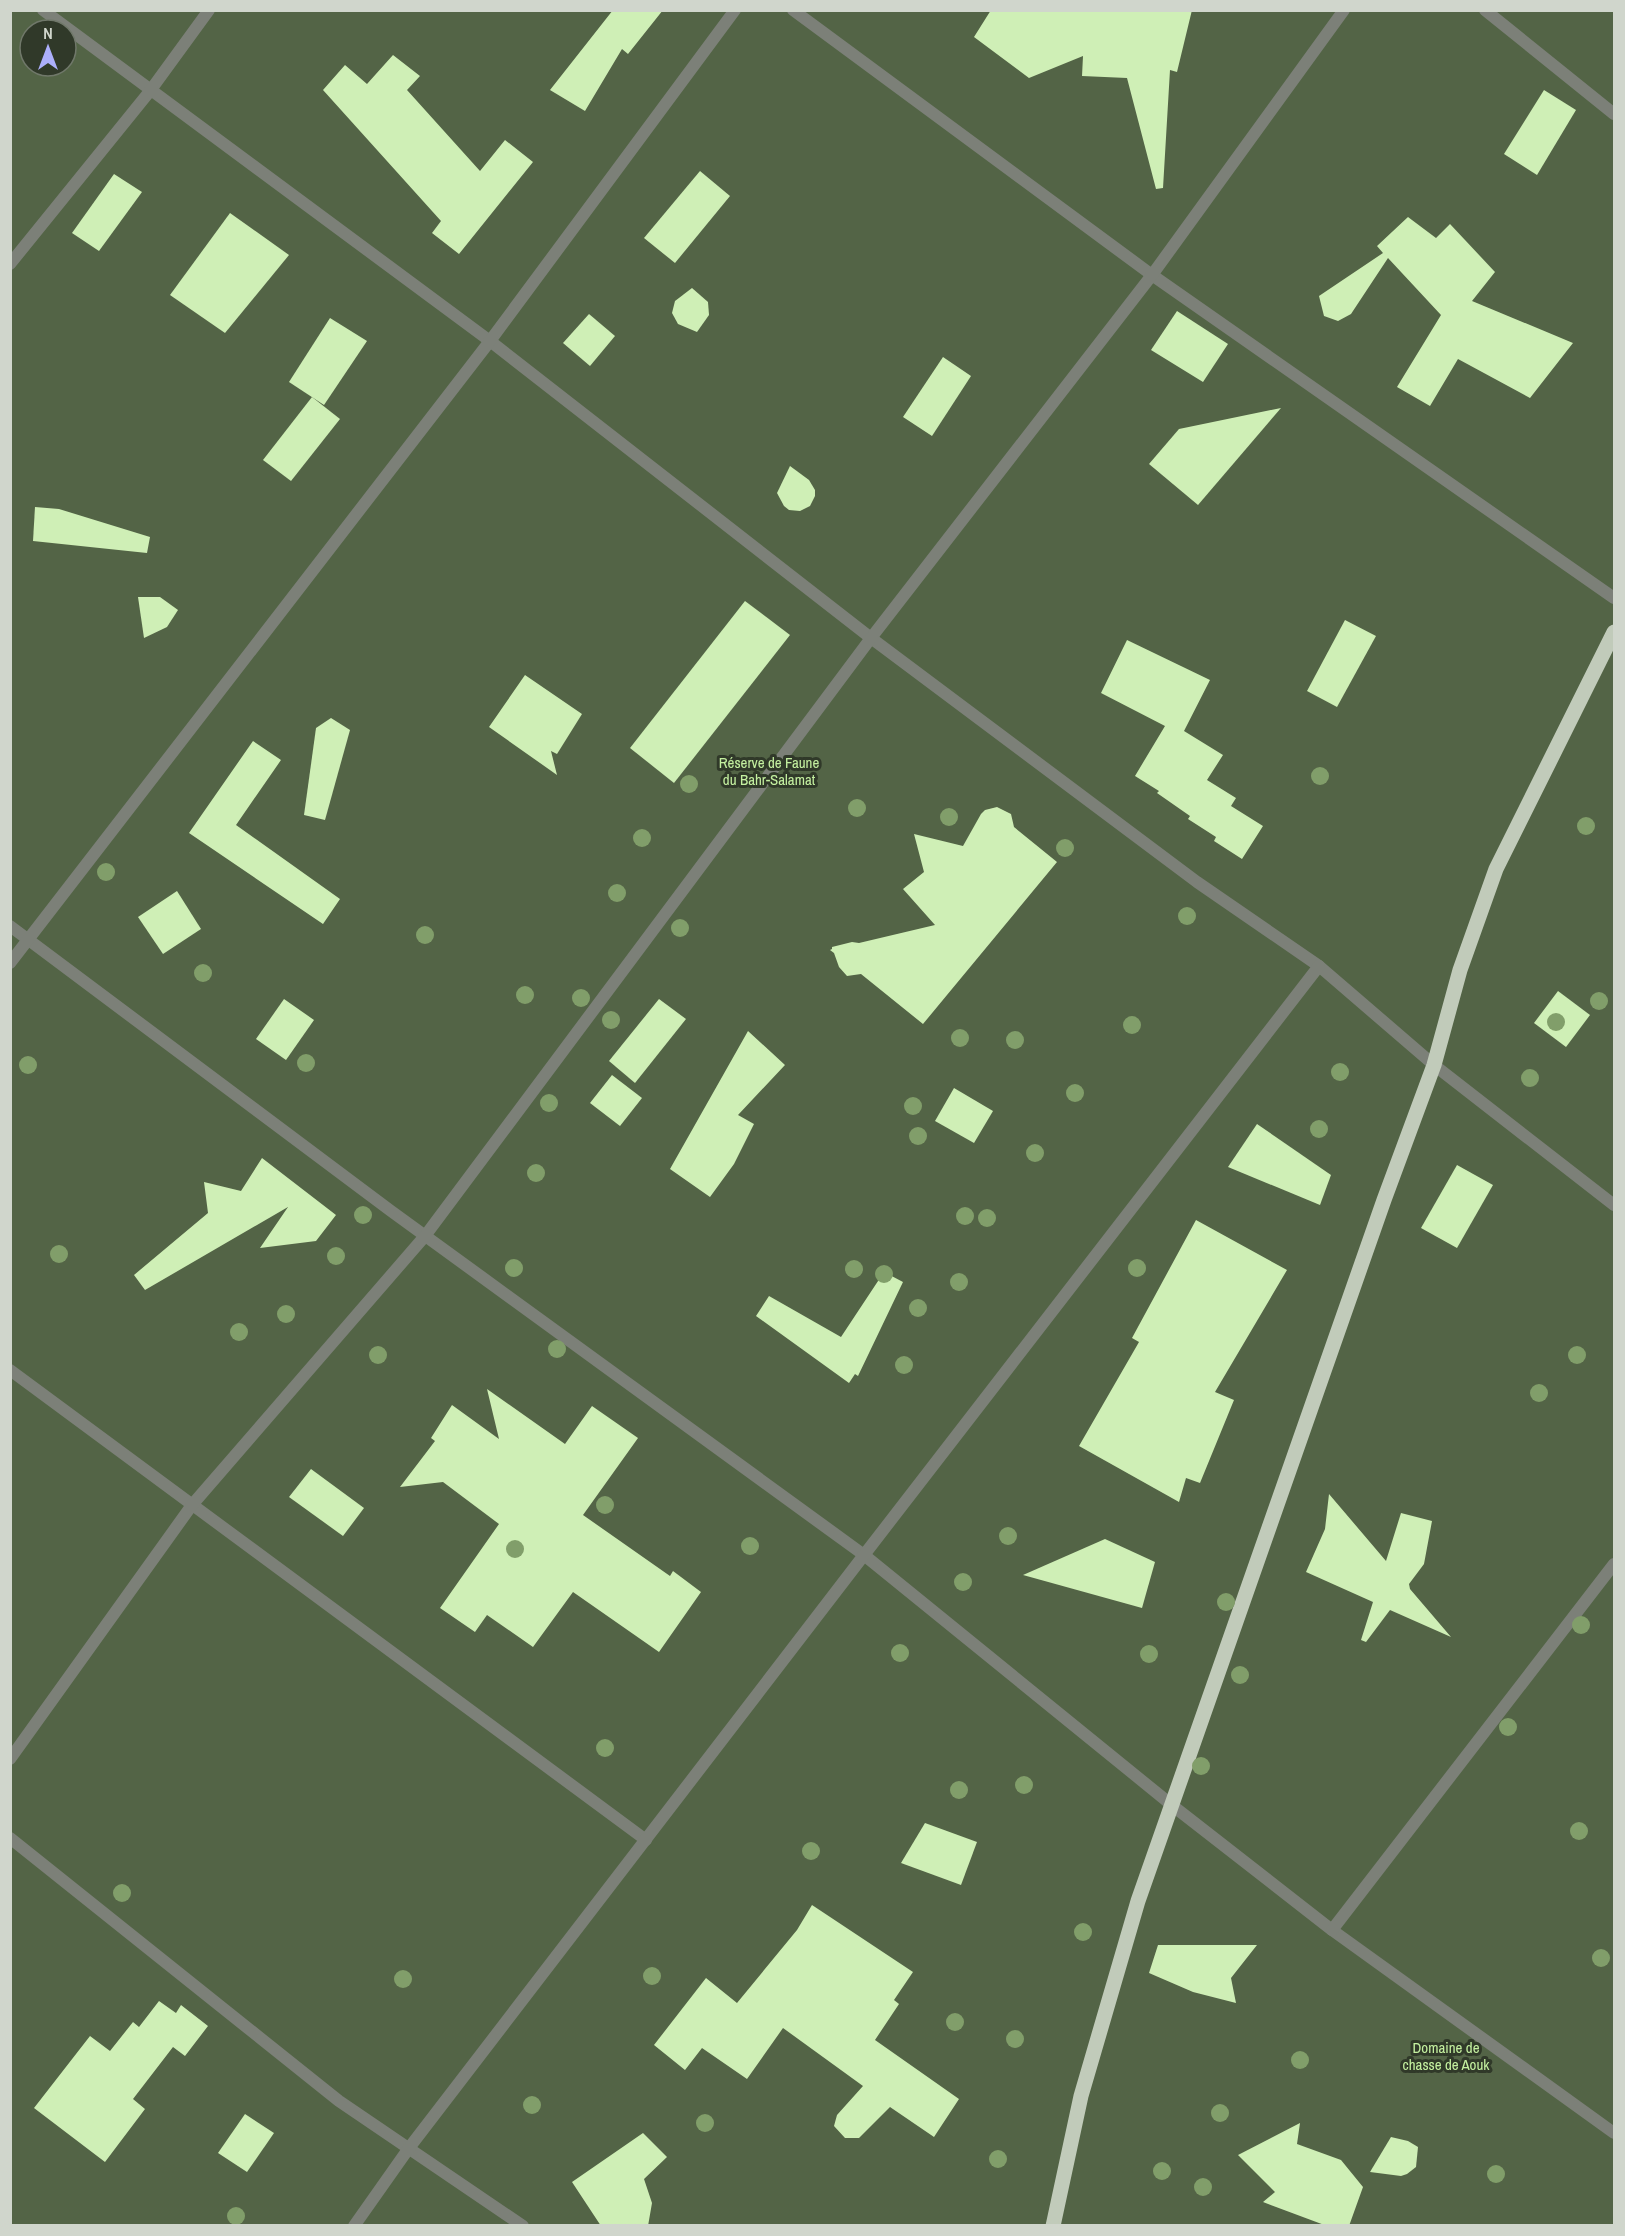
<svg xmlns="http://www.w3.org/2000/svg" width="1625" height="2236" font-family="'Archivo Narrow',sans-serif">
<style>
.green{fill:#536446;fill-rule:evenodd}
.building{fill:#cfefb6}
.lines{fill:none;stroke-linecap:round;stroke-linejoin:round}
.street{stroke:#7c8078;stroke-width:12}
.primary{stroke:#c1cbba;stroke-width:15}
.tree{fill:#819e6a}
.labels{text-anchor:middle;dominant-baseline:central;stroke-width:6;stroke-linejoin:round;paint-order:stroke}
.park-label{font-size:15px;fill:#c4f0a0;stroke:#303929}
</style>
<rect width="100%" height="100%" fill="#303929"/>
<path class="green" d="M11,11H1614V2225L11,2226ZM30,30H66V66H30Z"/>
<g class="building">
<path d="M613,10H663L628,54L622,49L585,111L550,90Z"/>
<path d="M991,10H1192L1177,72L1170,70L1163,188L1156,189L1127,78L1082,76L1083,56L1029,78L974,37Z"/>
<path d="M393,55L420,76L407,90L480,171L505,140L533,162L459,254L432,233L441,221L323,90L345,65L367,84Z"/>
<path d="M1544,90L1576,110L1537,175L1504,154Z"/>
<path d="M700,171L730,196L675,263L644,238Z"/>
<path d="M114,174L142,192L99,251L72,233Z"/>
<path d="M230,213L289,255L225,333L170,295Z"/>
<path d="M1408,217L1436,238L1450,224L1495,272L1472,301L1573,343L1530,398L1458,359L1430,406L1397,387L1441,315L1388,258L1351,314L1338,321L1324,316L1319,296L1383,253L1377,246Z"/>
<path d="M692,288L708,302L709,315L697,332L678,324L672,313L675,301Z"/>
<path d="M1177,311L1228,344L1203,382L1151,350Z"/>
<path d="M589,314L615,336L590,366L563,343Z"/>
<path d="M330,318L367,341L324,405L289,382Z"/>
<path d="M943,357L971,376L932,436L903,417Z"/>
<path d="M312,397L340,419L291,481L263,460Z"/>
<path d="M1281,408L1198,505L1149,464L1179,429Z"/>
<path d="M790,466L809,480L815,490V496L810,506L800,511L789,510L784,506L777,493Z"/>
<path d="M35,507L59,509L150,537L147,553L33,541Z"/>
<path d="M138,597H160L178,610L167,627L144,638Z"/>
<path d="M745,601L790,635L674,783L630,748Z"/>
<path d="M1345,620L1376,636L1337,707L1307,691Z"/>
<path d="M1127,640L1210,680L1184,731L1223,755L1207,780L1236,798L1231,806L1263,826L1242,859L1214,841L1216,837L1188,819L1190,816L1157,793L1159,791L1135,776L1165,726L1101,693Z"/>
<path d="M525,675L582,714L557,754L551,751L557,775L489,727Z"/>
<path d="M331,718L350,730L325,820L304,815L316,728Z"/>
<path d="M253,741L281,760L236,825L340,899L323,924L189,833Z"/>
<path d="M997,807L1011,814L1014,827L1057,862L923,1024L861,974L847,976L839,967L834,953L830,950L832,949V947L852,942L859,943L935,925L903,889L924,872L914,834L963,846L981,814L985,810Z"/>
<path d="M177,891L201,929L163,954L138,917Z"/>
<path d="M1558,991L1590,1015L1566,1047L1534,1023Z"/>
<path d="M284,999L314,1020L286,1060L256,1039Z"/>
<path d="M659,999L686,1019L635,1083L609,1061Z"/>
<path d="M748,1031L785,1065L738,1115L754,1124L734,1164L710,1197L670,1169Z"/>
<path d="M612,1075L642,1098L620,1126L590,1103Z"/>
<path d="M954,1088L993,1111L974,1143L935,1121Z"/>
<path d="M1257,1124L1331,1175L1320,1205L1228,1167Z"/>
<path d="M262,1158L336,1215L316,1241L260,1248L288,1207L145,1290L134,1275L208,1213L204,1182L241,1191Z"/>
<path d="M1457,1165L1493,1185L1457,1248L1421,1228Z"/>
<path d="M1196,1220L1287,1270L1215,1392L1234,1400L1200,1483L1186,1478L1179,1502L1079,1446L1139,1342L1132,1338Z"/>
<path d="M884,1272L903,1282L858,1376L855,1374L849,1383L756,1316L769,1296L841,1337Z"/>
<path d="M487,1389L565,1444L592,1406L638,1438L583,1515L670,1576L673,1571L701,1592L659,1652L573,1592L533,1647L487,1615L475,1632L440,1608L499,1524L443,1482L400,1487L435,1441L431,1438L452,1405L499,1439Z"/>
<path d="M311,1469L364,1508L343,1536L289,1497Z"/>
<path d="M1329,1494L1386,1561L1401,1513L1432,1521L1424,1564L1409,1584L1410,1589L1451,1637L1390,1610L1366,1642L1361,1640L1373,1602L1306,1572L1325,1529Z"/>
<path d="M1105,1539L1155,1562L1142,1608L1023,1575Z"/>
<path d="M925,1823L977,1842L961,1885L901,1863Z"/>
<path d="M812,1905L913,1972L894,2000L899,2004L875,2040L959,2099L934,2137L890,2107L859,2138H845L834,2126L837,2115L863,2086L783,2028L747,2079L702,2048L685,2070L654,2045L706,1978L737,2003L797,1930Z"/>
<path d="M1158,1945H1257L1231,1978L1236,2003L1193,1992L1149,1973Z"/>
<path d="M159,2001L176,2013L181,2005L208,2026L185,2056L173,2047L133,2099L145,2109L105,2162L34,2108L90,2036L110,2051L133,2022L139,2027Z"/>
<path d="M245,2114L274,2133L247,2172L218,2153Z"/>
<path d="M1300,2123L1297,2144L1341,2160L1363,2187L1349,2226H1327L1263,2202L1275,2192L1238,2155Z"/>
<path d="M643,2133L667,2157L644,2179L652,2203L648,2226H601L572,2182Z"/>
<path d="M1391,2137L1408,2141L1418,2147L1416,2167L1407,2174L1401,2176L1370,2172Z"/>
</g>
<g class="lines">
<g class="street">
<path d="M43,10L490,341L871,638L1197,882L1319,966L1434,1065L1614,1205"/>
<path d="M793,10L1152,275L1614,598"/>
<path d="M1485,10L1614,114"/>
<path d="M10,264L150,91L209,10"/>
<path d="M10,926L391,1211L864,1555L1173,1806L1332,1930L1614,2133"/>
<path d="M10,963L490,341L735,10"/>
<path d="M10,1370L646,1840"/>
<path d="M10,1759L192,1505L425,1236L871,638L1152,275L1344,10"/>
<path d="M10,1838L339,2101L523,2226"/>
<path d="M1332,1930L1614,1564"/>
<path d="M354,2226L409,2148L864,1555L1319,966"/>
</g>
<path class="primary" d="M1053,2226L1081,2096L1138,1901L1384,1200L1434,1065L1460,970L1496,869L1614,632"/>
</g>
<g class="tree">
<circle cx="1320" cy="776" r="9"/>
<circle cx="689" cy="784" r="9"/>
<circle cx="857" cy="808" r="9"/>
<circle cx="949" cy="817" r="9"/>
<circle cx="1586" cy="826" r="9"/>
<circle cx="642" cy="838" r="9"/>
<circle cx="1065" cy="848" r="9"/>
<circle cx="106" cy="872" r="9"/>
<circle cx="617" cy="893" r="9"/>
<circle cx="1187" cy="916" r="9"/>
<circle cx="680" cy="928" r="9"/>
<circle cx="425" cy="935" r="9"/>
<circle cx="203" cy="973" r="9"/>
<circle cx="525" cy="995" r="9"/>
<circle cx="581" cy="998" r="9"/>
<circle cx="1599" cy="1001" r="9"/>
<circle cx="611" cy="1020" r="9"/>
<circle cx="1556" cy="1022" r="9"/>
<circle cx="1132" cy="1025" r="9"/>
<circle cx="960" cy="1038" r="9"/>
<circle cx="1015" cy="1040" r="9"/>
<circle cx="306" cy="1063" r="9"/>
<circle cx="28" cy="1065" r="9"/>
<circle cx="1340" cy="1072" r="9"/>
<circle cx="1530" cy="1078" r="9"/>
<circle cx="1075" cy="1093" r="9"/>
<circle cx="549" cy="1103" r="9"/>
<circle cx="913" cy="1106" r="9"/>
<circle cx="1319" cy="1129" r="9"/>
<circle cx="918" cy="1136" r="9"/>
<circle cx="1035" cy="1153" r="9"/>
<circle cx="536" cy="1173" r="9"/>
<circle cx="363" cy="1215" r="9"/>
<circle cx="965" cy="1216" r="9"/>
<circle cx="987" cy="1218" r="9"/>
<circle cx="59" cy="1254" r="9"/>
<circle cx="336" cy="1256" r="9"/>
<circle cx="514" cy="1268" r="9"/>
<circle cx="1137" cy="1268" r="9"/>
<circle cx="854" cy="1269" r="9"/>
<circle cx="884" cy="1274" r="9"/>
<circle cx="959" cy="1282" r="9"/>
<circle cx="918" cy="1308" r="9"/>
<circle cx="286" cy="1314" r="9"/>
<circle cx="239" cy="1332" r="9"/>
<circle cx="557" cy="1349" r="9"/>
<circle cx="378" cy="1355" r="9"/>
<circle cx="1577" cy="1355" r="9"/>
<circle cx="904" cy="1365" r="9"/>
<circle cx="1539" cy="1393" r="9"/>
<circle cx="605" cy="1505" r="9"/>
<circle cx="1008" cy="1536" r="9"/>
<circle cx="750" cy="1546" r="9"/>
<circle cx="515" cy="1549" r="9"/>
<circle cx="963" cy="1582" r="9"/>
<circle cx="1226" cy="1602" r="9"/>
<circle cx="1581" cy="1625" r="9"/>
<circle cx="900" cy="1653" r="9"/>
<circle cx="1149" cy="1654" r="9"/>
<circle cx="1240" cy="1675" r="9"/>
<circle cx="1508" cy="1727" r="9"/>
<circle cx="605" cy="1748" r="9"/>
<circle cx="1201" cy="1766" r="9"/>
<circle cx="1024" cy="1785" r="9"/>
<circle cx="959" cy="1790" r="9"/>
<circle cx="1579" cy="1831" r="9"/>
<circle cx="811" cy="1851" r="9"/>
<circle cx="122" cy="1893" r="9"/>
<circle cx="1083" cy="1932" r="9"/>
<circle cx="1601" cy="1958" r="9"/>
<circle cx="652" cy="1976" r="9"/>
<circle cx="403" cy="1979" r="9"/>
<circle cx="955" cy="2022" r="9"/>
<circle cx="1015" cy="2039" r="9"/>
<circle cx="1300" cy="2060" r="9"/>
<circle cx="532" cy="2105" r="9"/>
<circle cx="1220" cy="2113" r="9"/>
<circle cx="705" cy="2123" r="9"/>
<circle cx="998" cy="2159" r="9"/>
<circle cx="1162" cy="2171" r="9"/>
<circle cx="1496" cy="2174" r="9"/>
<circle cx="1203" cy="2187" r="9"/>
<circle cx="236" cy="2216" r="9"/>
</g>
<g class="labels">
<g class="park-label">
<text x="769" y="762">Réserve de Faune<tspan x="769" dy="17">du Bahr-Salamat</tspan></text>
<text x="1446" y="2047">Domaine de<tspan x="1446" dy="17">chasse de Aouk</tspan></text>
</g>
</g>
<rect width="1625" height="2236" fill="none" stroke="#d0d6cc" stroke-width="24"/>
<g transform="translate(48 48)"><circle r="28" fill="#303929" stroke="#70786a" stroke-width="1.5"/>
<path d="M0-4.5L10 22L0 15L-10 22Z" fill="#acaffb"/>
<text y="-9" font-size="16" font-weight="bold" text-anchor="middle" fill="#d0d6cc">N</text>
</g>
</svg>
